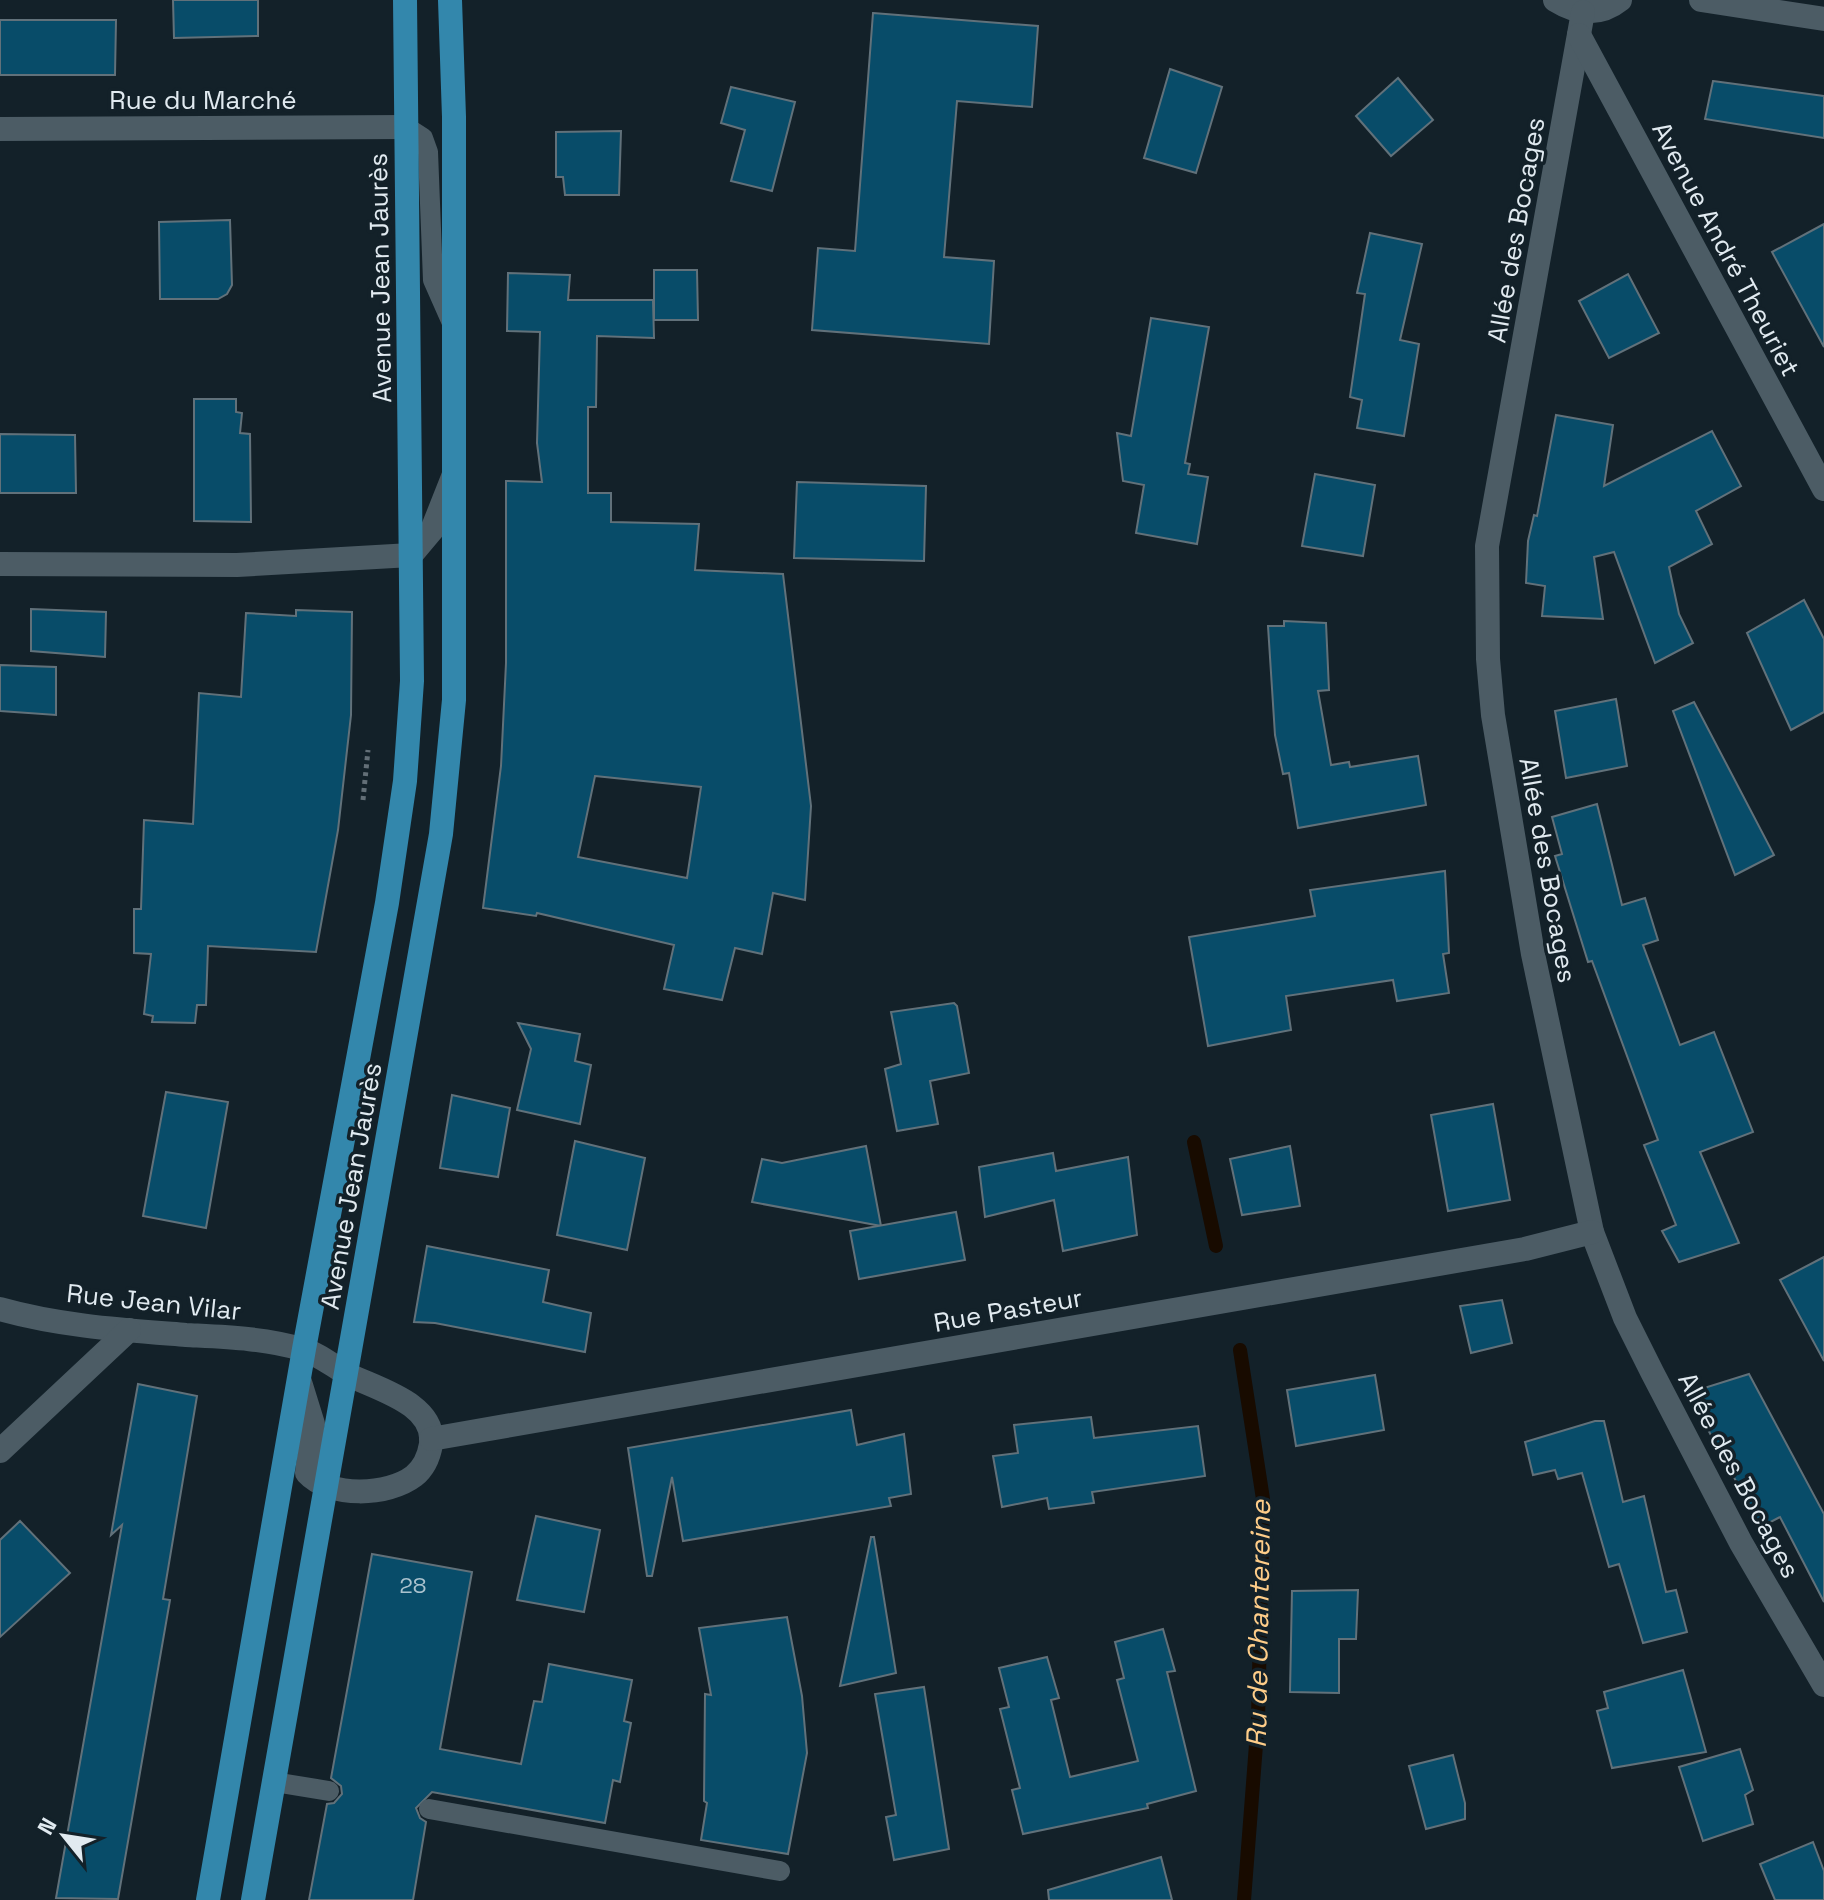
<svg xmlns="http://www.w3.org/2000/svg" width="1824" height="1900" font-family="'Space Grotesk',sans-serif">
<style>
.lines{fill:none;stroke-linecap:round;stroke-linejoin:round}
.stream{stroke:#180b00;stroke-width:14}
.building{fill:#084c69;stroke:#61717a;stroke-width:2;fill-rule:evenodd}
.path{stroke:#636f77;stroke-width:5;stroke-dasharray:4 4;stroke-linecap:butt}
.lane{stroke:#4c5c65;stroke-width:20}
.street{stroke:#4c5c65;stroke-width:24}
.primary{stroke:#3387ac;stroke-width:24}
.labels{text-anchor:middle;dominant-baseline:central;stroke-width:7;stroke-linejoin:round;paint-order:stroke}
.number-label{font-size:22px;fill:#abc2ce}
.street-label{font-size:26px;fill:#e1eaf0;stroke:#132129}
.water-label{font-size:28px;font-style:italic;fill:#fecd89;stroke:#132129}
</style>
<rect width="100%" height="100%" fill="#132129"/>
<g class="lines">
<g class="stream">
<path d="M1194,1142L1216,1246"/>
<path d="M1240,1350L1263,1499L1258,1719L1244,1900"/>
</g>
</g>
<g class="building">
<path d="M173,0H258V36L174,38Z"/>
<path d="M873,13L1038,26L1032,107L957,101L944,257L994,261L989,344L812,330L818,248L855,251Z"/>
<path d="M0,20H116L115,75H0Z"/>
<path d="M1170,69L1222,87L1196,173L1144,158Z"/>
<path d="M1398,78L1433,120L1391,156L1356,116Z"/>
<path d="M1713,81L1824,96V138L1705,119Z"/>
<path d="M731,87L795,102L772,191L731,181L745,130L721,123Z"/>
<path d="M621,131L619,195H565L563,177H556V132Z"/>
<path d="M230,220L232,285L227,294L218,299H160L159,222Z"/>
<path d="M1824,224V347L1772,252Z"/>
<path d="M1370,233L1422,244L1400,340L1419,344L1404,436L1357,428L1362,400L1350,397L1365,294L1357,293Z"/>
<path d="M654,270H697L698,320H654Z"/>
<path d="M508,273L570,275L568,300H653L654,338L597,336L596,407H588V493H611V522L699,524L695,570L783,574L811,806L805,900L773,893L762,954L735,948L722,1000L664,989L674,945L537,913L536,916L483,908L501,766L506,663V481L542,482L537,443L540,332L507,331ZM595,776L701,787L687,878L578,857Z"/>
<path d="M1628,274L1659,333L1609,358L1579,301Z"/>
<path d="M1151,318L1209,327L1185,463L1190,464L1188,474L1208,477L1197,544L1136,533L1144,485L1123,481L1117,433L1131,436Z"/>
<path d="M194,399H236V412L242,413L240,433L250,434L251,522L194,521Z"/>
<path d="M1556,415L1613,425L1604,486L1712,431L1741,486L1696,511L1712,544L1669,567L1679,614L1693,643L1655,663L1614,552L1594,557L1603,619L1542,616L1545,586L1526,583L1528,541L1534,515L1537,516Z"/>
<path d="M0,434L75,435L76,493H0Z"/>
<path d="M1315,474L1375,485L1363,556L1302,546Z"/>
<path d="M797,482L926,486L924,561L794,558Z"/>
<path d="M1804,600L1824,639V712L1791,730L1747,633Z"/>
<path d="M31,609L106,612L105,657L31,651Z"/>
<path d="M296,610L352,612L351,715L338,830L316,952L208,946L206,1005H197L195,1023L152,1022L153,1016L144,1014L151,954L134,953V909H141L144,820L193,824L199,693L241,697L246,613L296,616Z"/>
<path d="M1284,621L1326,623L1329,690L1318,691L1331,765L1349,762L1350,767L1418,756L1426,805L1298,828L1289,773L1283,774L1275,735L1268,626H1284Z"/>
<path d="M0,665L56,667V715L0,711Z"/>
<path d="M1616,699L1627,766L1566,778L1555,711Z"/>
<path d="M1694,702L1774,855L1735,875L1673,711Z"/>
<path d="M1597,804L1622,905L1645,898L1658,940L1643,945L1680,1045L1714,1032L1753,1132L1700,1152L1739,1243L1679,1262L1662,1231L1676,1225L1644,1145L1658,1140L1592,961L1588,962L1555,856L1562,854L1552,817Z"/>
<path d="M1445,871L1449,953L1443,954L1449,993L1397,1001L1393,980L1286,996L1291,1030L1208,1046L1189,937L1315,916L1310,890Z"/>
<path d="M954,1003L957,1006L969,1073L930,1081L938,1124L897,1131L885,1069L901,1064L891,1012Z"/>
<path d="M518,1023L580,1034L575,1061L591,1065L580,1124L517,1110L531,1049Z"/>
<path d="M166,1092L228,1102L206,1228L143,1216Z"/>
<path d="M452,1095L510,1108L498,1177L440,1168Z"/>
<path d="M1493,1104L1510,1200L1448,1211L1431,1115Z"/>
<path d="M575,1141L645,1158L627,1250L557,1235Z"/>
<path d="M866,1146L881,1226L752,1202L762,1159L782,1163Z"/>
<path d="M1290,1146L1300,1206L1242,1215L1230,1159Z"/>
<path d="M1053,1153L1056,1171L1128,1157L1137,1235L1063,1251L1054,1200L985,1217L979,1167Z"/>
<path d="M956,1212L965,1260L859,1279L850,1231Z"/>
<path d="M427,1246L549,1270L543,1302L591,1313L585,1352L435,1323L414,1322Z"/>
<path d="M1824,1257V1361L1780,1280Z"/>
<path d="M1502,1300L1512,1343L1471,1353L1460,1306Z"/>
<path d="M1749,1374L1824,1514V1602L1780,1517L1761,1527L1688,1393Z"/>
<path d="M1375,1375L1384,1430L1296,1446L1287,1390Z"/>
<path d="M138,1384L197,1396L163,1599L170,1600L118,1899L56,1898L122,1525L111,1535Z"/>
<path d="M851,1410L857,1445L904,1434L911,1494L889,1498L891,1506L683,1541L672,1477L652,1576H647L628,1448Z"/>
<path d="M1091,1417L1094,1438L1198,1426L1205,1476L1092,1492L1094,1503L1049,1509L1047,1498L1002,1507L993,1456L1018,1453L1014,1425Z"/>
<path d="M1595,1421H1604L1623,1502L1644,1496L1666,1592L1676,1590L1687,1632L1643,1643L1619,1564L1609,1567L1582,1473L1558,1479L1555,1470L1533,1475L1525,1442Z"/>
<path d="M536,1516L600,1530L584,1612L517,1600Z"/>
<path d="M20,1521L70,1573L0,1637V1540Z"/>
<path d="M871,1537H874L896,1673L840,1686Z"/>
<path d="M372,1554L472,1572L440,1749L521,1764L534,1701L542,1702L549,1664L632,1680L624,1721L631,1723L620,1782L613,1780L605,1823L432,1792L416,1808L420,1818L426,1822L413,1900H309L327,1804L334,1803L342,1794L341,1786L331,1778Z"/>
<path d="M1358,1590L1356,1639H1339V1693L1290,1692L1292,1591Z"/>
<path d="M787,1617L802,1696L807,1753L788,1854L701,1840L707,1803L704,1801L705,1694L711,1695L699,1628Z"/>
<path d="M1163,1629L1175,1671L1167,1672L1196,1791L1147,1804L1148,1808L1023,1834L1012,1790L1020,1788L1000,1709L1009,1707L999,1668L1047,1657L1059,1698L1051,1700L1070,1777L1138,1761L1117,1680L1124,1678L1115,1642Z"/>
<path d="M1683,1670L1706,1752L1612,1768L1597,1711L1608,1708L1604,1692Z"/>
<path d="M924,1687L949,1849L894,1860L886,1817L896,1815L875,1694Z"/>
<path d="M1740,1749L1753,1790L1745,1795L1753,1824L1703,1841L1679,1767Z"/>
<path d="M1453,1755L1465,1803V1819L1426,1829L1409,1766Z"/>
<path d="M1813,1842L1824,1871V1900H1775L1760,1864Z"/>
<path d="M1161,1857L1172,1900H1049L1048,1890Z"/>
</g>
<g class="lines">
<path class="path" d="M363,800L368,750"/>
<g class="lane">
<path d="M406,127L423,138L428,152L433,280L452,323"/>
<path d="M274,1782L329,1791"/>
<path d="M429,1809L780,1871"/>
</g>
<g class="street">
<path d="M1555,0C1576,13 1599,17 1620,0"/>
<path d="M1701,0L1824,19"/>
<path d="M1583,12L1487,546L1488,659L1493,715L1533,954L1592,1232L1625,1318L1652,1372L1741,1543L1824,1685"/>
<path d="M1579,35L1824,489"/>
<path d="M0,129L406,127"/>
<path d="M0,564L237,565L411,555L432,530L453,477"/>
<path d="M0,1309C60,1326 124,1330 186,1335C224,1337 264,1338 301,1349C318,1353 334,1367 349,1375C377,1389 436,1404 431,1444C429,1456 424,1468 414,1476C388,1496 330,1498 307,1473L313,1424L300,1382"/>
<path d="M431,1439L1525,1249L1592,1232"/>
<path d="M0,1451L129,1330"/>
</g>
<g class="primary">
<path d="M208,1900L304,1349L387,903L405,781L412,681L405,0"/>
<path d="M253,1900L441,834L454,700V117L450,0"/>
</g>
</g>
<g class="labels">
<g class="number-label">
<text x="413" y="1585">28</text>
</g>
<g class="street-label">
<text x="203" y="100">Rue du Marché</text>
<text transform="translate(1516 230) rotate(-80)">Allée des Bocages</text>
<text transform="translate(1726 249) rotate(62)">Avenue André Theuriet</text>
<text transform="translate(380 278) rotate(-91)">Avenue Jean Jaurès</text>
<text transform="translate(1548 870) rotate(80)">Allée des Bocages</text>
<text transform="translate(351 1186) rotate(-80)">Avenue Jean Jaurès</text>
<text transform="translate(154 1302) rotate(6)">Rue Jean Vilar</text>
<text transform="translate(1008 1310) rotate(-10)">Rue Pasteur</text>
<text transform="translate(1739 1475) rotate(62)">Allée des Bocages</text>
</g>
<g class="water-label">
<text transform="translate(1258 1624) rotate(-89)">Ru de Chantereine</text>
</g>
</g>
<g transform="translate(64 1836) rotate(300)" stroke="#132129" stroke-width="6" paint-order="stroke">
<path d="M0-6L14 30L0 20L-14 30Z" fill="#e1eaf0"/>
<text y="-12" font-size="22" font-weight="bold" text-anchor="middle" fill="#e1eaf0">N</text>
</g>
</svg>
